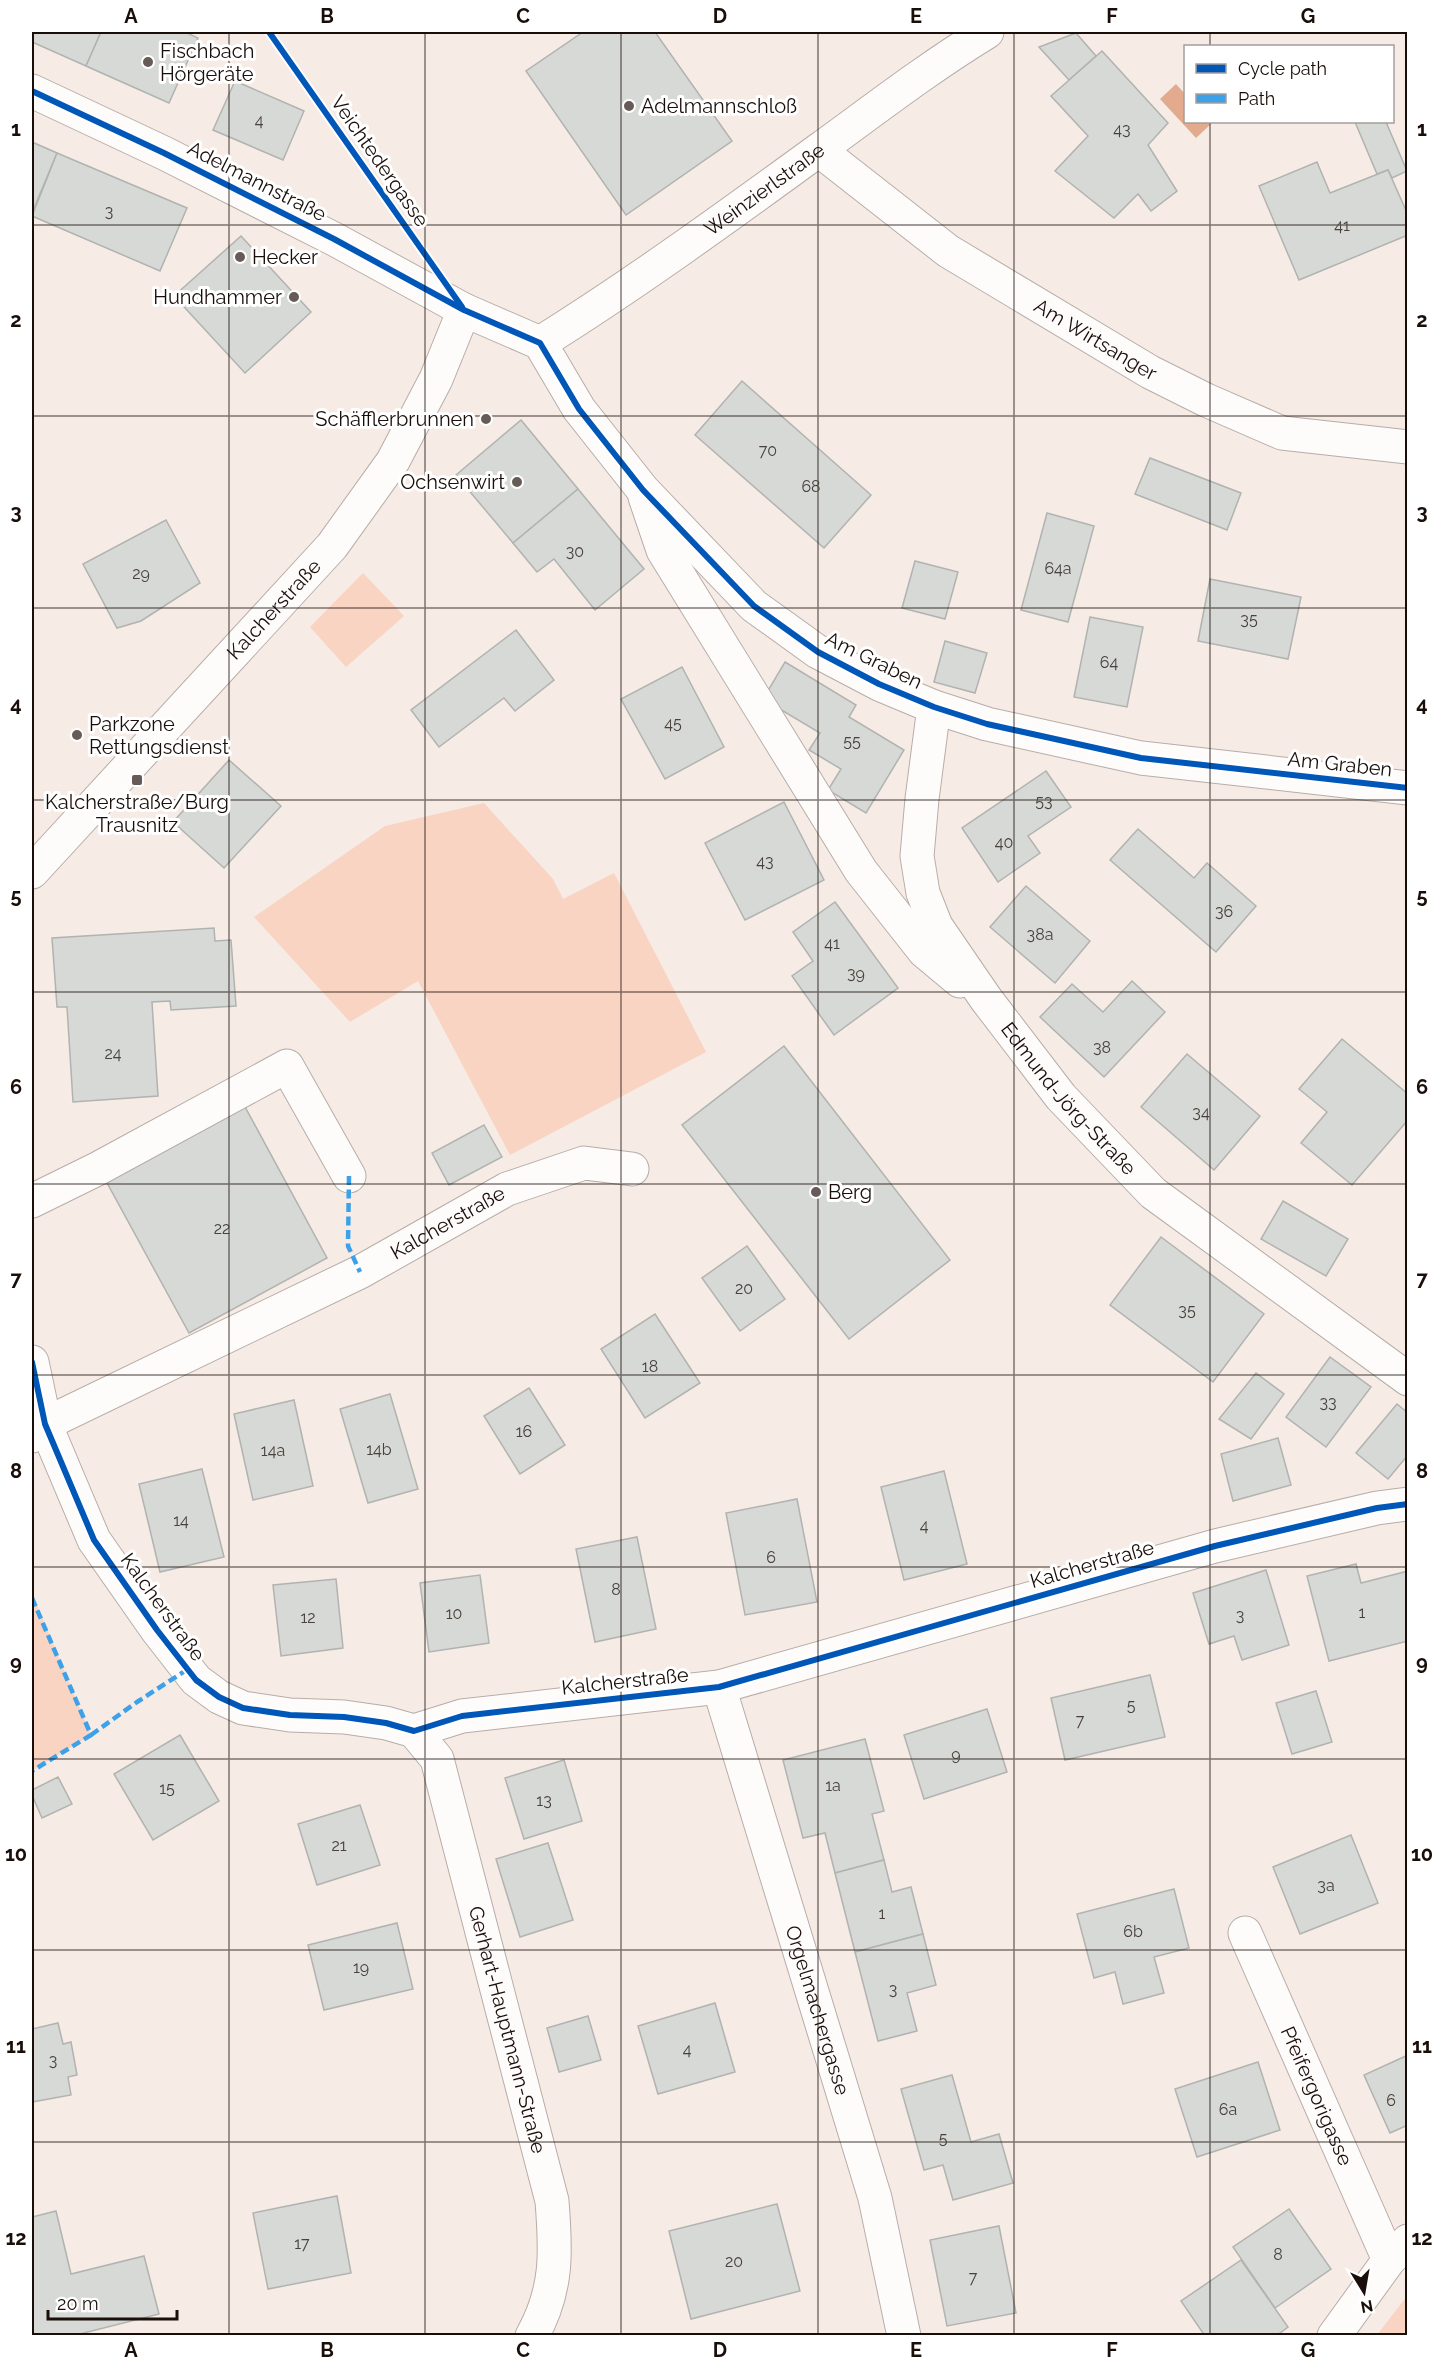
<svg xmlns="http://www.w3.org/2000/svg" width="1439" height="2367" font-family="Raleway,sans-serif">
<style>
.green{fill:#f9d4c2}
.water{fill:#e4aa8e}
.building{fill:#d7d9d6;stroke:#b1b3b0;stroke-width:1.5}
.lines{fill:none;stroke-linecap:round;stroke-linejoin:round}
.minor-casing{stroke:#b7ada8;stroke-width:35}
.minor{stroke:#fefcfb;stroke-width:33}
.quiet{stroke:#3da1e9;stroke-width:4.5;stroke-dasharray:9 4.5;stroke-linecap:butt}
.cycleway-casing{stroke:#fff;stroke-width:10}
.cycleway{stroke:#0057b8;stroke-width:6}
.grid{fill:none;stroke:#190e09;stroke-width:1.5;stroke-opacity:0.55}
.poi-dot{fill:#665b56;stroke:#fff;stroke-width:2}
.labels{text-anchor:middle;dominant-baseline:central;stroke-width:6;stroke-linejoin:round;paint-order:stroke}
.number-label{font-size:16px;fill:#48413c}
.poi-label{font-size:20px;fill:#190e09;stroke:#fff;text-anchor:start}
.street-label{font-size:20px;fill:#190e09;stroke:#fff}
.neatline{fill:none;stroke:#190e09;stroke-width:2}
.grid-label{font-size:20px;text-anchor:middle;font-weight:bold;fill:#190e09}
</style>
<rect width="100%" height="100%" fill="#f6ebe5"/>
<g class="green">
<path d="M363,573L404,616L346,667L310,627Z"/>
<path d="M484,803L553,879L563,899L614,873L706,1052L510,1155L418,981L350,1022L254,917L385,826Z"/>
<path d="M32,1593L91,1735L32,1771Z"/>
<path d="M1407,2296V2335H1377Z"/>
</g>
<path class="water" d="M1176,84L1185,94L1186,122L1212,123L1196,138L1160,99Z"/>
<g class="building">
<path d="M32,32H101L86,66L32,42Z"/>
<path d="M101,32H185L198,38L169,103L86,66Z"/>
<path d="M583,32H655L732,141L626,215L526,71Z"/>
<path d="M1076,33L1096,56L1069,80L1039,47Z"/>
<path d="M1102,51L1168,123L1148,145L1177,191L1151,211L1138,194L1114,218L1055,171L1088,136L1051,96Z"/>
<path d="M235,81L304,111L283,160L213,130Z"/>
<path d="M1355,122H1386L1407,171L1392,178L1388,170L1377,174Z"/>
<path d="M32,142L57,153L32,213Z"/>
<path d="M57,153L187,208L160,271L32,216Z"/>
<path d="M1317,162L1330,193L1388,170L1408,215V235L1299,280L1259,186Z"/>
<path d="M241,236L311,312L245,373L174,296Z"/>
<path d="M742,381L871,495L824,548L695,435Z"/>
<path d="M521,420L578,489L513,543L456,475Z"/>
<path d="M1150,458L1241,493L1227,530L1135,494Z"/>
<path d="M578,489L644,569L595,610L554,559L537,572L513,543Z"/>
<path d="M1047,513L1094,526L1068,622L1021,610Z"/>
<path d="M166,520L200,583L141,621L117,628L83,564Z"/>
<path d="M915,561L958,572L945,619L902,608Z"/>
<path d="M1210,579L1301,597L1288,659L1198,641Z"/>
<path d="M1090,617L1143,627L1127,707L1074,697Z"/>
<path d="M516,630L554,680L515,711L504,698L439,747L411,710Z"/>
<path d="M945,641L987,653L975,693L934,682Z"/>
<path d="M785,662L856,705L849,717L904,750L866,813L828,790L841,769L809,750L820,733L763,699Z"/>
<path d="M682,667L724,747L665,779L621,699Z"/>
<path d="M229,760L281,806L224,868L173,822Z"/>
<path d="M1046,771L1071,807L1028,836L1040,853L998,882L962,828Z"/>
<path d="M784,802L824,880L745,920L705,843Z"/>
<path d="M1138,829L1194,878L1207,863L1256,906L1216,952L1110,860Z"/>
<path d="M1026,886L1090,941L1055,983L990,927Z"/>
<path d="M835,902L898,988L834,1035L792,976L813,961L793,932Z"/>
<path d="M214,928L215,941L231,940L236,1006L171,1010L170,1001L152,1002L158,1096L73,1102L67,1007H57L52,938Z"/>
<path d="M1132,981L1165,1012L1104,1077L1040,1017L1072,984L1103,1012Z"/>
<path d="M1342,1039L1408,1094V1120L1352,1185L1301,1143L1327,1112L1299,1089Z"/>
<path d="M784,1046L950,1260L849,1339L682,1125Z"/>
<path d="M1187,1054L1260,1116L1214,1170L1141,1107Z"/>
<path d="M244,1105L327,1258L189,1333L106,1181Z"/>
<path d="M484,1125L502,1157L449,1185L432,1153Z"/>
<path d="M1283,1201L1348,1239L1326,1276L1261,1239Z"/>
<path d="M1161,1237L1264,1314L1213,1382L1110,1305Z"/>
<path d="M747,1246L785,1299L740,1331L702,1278Z"/>
<path d="M655,1314L700,1383L645,1418L601,1349Z"/>
<path d="M1330,1357L1371,1387L1326,1447L1286,1417Z"/>
<path d="M1256,1373L1284,1394L1251,1439L1219,1419Z"/>
<path d="M529,1388L565,1445L520,1474L484,1416Z"/>
<path d="M390,1394L418,1489L368,1503L340,1409Z"/>
<path d="M294,1400L313,1486L253,1500L234,1414Z"/>
<path d="M1397,1404L1408,1413V1455L1388,1479L1356,1453Z"/>
<path d="M1278,1438L1291,1485L1233,1501L1221,1454Z"/>
<path d="M202,1469L224,1557L160,1572L139,1484Z"/>
<path d="M944,1471L967,1564L904,1580L881,1487Z"/>
<path d="M797,1499L817,1602L745,1615L726,1513Z"/>
<path d="M637,1537L656,1629L595,1642L576,1549Z"/>
<path d="M1356,1564L1361,1583L1408,1571V1641L1329,1661L1307,1576Z"/>
<path d="M1266,1570L1289,1645L1242,1660L1234,1636L1209,1644L1193,1593Z"/>
<path d="M480,1575L489,1643L429,1652L420,1583Z"/>
<path d="M336,1579L343,1648L281,1656L273,1585Z"/>
<path d="M1150,1675L1165,1737L1065,1760L1051,1698Z"/>
<path d="M1316,1691L1332,1742L1292,1754L1276,1703Z"/>
<path d="M987,1709L1007,1772L924,1799L904,1735Z"/>
<path d="M180,1735L219,1801L153,1840L114,1774Z"/>
<path d="M865,1739L884,1811L872,1814L884,1860L835,1873L825,1833L803,1838L783,1760Z"/>
<path d="M564,1760L582,1821L524,1839L505,1778Z"/>
<path d="M58,1777L72,1804L42,1818L32,1795V1790Z"/>
<path d="M360,1805L380,1865L317,1885L298,1824Z"/>
<path d="M1351,1835L1378,1903L1300,1934L1273,1867Z"/>
<path d="M548,1843L573,1920L520,1937L496,1859Z"/>
<path d="M884,1860L892,1892L911,1887L923,1934L855,1952L835,1873Z"/>
<path d="M1174,1889L1189,1948L1154,1957L1164,1993L1123,2004L1115,1972L1094,1978L1077,1914Z"/>
<path d="M397,1923L413,1989L324,2010L308,1945Z"/>
<path d="M923,1934L936,1985L907,1993L917,2031L878,2041L855,1952Z"/>
<path d="M715,2003L735,2072L658,2094L638,2026Z"/>
<path d="M588,2016L601,2060L559,2072L547,2028Z"/>
<path d="M58,2023L63,2044L71,2042L77,2075L68,2077L71,2095L32,2102V2029Z"/>
<path d="M1408,2055V2125L1390,2133L1364,2075Z"/>
<path d="M1258,2062L1280,2130L1197,2157L1175,2089Z"/>
<path d="M952,2075L971,2142L999,2134L1013,2183L953,2200L943,2165L924,2170L901,2089Z"/>
<path d="M337,2196L351,2273L268,2289L253,2213Z"/>
<path d="M777,2204L800,2291L691,2319L669,2231Z"/>
<path d="M1289,2209L1331,2269L1275,2308L1233,2247Z"/>
<path d="M56,2211L71,2274L144,2256L159,2314L72,2336H32V2217Z"/>
<path d="M999,2226L1016,2313L947,2326L930,2240Z"/>
<path d="M1241,2260L1288,2327L1276,2336H1205L1181,2301Z"/>
</g>
<g class="lines">
<g class="minor-casing">
<g id="minor">
<path d="M32,91L164,153L334,239L464,310L540,343L579,409L643,490L754,606L818,652L879,684L934,707L987,724L1141,758L1408,788"/>
<path id="s1" d="M819,150L948,251L1150,372L1206,400L1282,433L1408,447"/>
<path id="s2" d="M540,343C636,283 728,216 820,149C875,109 928,68 987,32"/>
<path d="M645,497L663,550L861,871L924,951L960,981"/>
<path id="s3" d="M934,707L922,799L917,856L923,893L936,926L986,999L1061,1097L1153,1193L1408,1379"/>
<path id="s4" d="M32,872L332,546L393,461L436,379L464,310"/>
<path d="M32,1201L99,1168L287,1066L349,1176"/>
<path d="M32,1362L45,1424L94,1540L157,1630L196,1680L219,1697L243,1708L290,1715L344,1717L386,1723L414,1731L462,1716L719,1687L1215,1546L1377,1508L1408,1504"/>
<path id="s5" d="M32,1436L45,1424L360,1272L507,1189L584,1163L632,1169"/>
<path id="s6" d="M719,1687L875,2198L904,2336"/>
<path id="s7" d="M414,1731L437,1759L552,2201C556,2251 558,2290 532,2336"/>
<path id="s8" d="M1245,1933L1389,2260"/>
<path d="M1334,2336L1389,2260L1408,2241"/>
</g>
</g>
<use href="#minor" class="minor"/>
<g class="quiet">
<path d="M349,1176L348,1246L360,1272"/>
<path d="M32,1598L91,1735L32,1771"/>
<path d="M91,1735L137,1702L188,1669"/>
</g>
<g class="cycleway-casing">
<g id="cycleway">
<path d="M269,32L462,307"/>
<path d="M32,91L164,153L334,239L464,310L540,343L579,409L643,490L754,606L818,652L879,684L934,707L987,724L1141,758L1408,788"/>
<path d="M32,1362L45,1424L94,1540L157,1630L196,1680L219,1697L243,1708L290,1715L344,1717L386,1723L414,1731L462,1716L719,1687L1215,1546L1377,1508L1408,1504"/>
</g>
</g>
<use href="#cycleway" class="cycleway"/>
</g>
<path class="grid" d="M229,32V2336M425,32V2336M621,32V2336M818,32V2336M1014,32V2336M1210,32V46M1210,122V2336M32,225H1408M32,416H1408M32,608H1408M32,800H1408M32,992H1408M32,1184H1408M32,1375H1408M32,1567H1408M32,1759H1408M32,1950H1408M32,2142H1408"/>
<g class="poi-dot">
<circle cx="148" cy="62" r="6"/>
<circle cx="629" cy="106" r="6"/>
<circle cx="240" cy="257" r="6"/>
<circle cx="294" cy="297" r="6"/>
<circle cx="486" cy="419" r="6"/>
<circle cx="517" cy="482" r="6"/>
<circle cx="77" cy="735" r="6"/>
<rect x="131" y="774" width="12" height="12" rx="3"/>
<circle cx="816" cy="1192" r="6"/>
</g>
<g class="labels">
<g class="number-label">
<text x="259" y="120">4</text>
<text x="1122" y="129">43</text>
<text x="109" y="211">3</text>
<text x="1342" y="225">41</text>
<text x="768" y="450">70</text>
<text x="811" y="486">68</text>
<text x="575" y="551">30</text>
<text x="1058" y="568">64a</text>
<text x="141" y="573">29</text>
<text x="1249" y="619">35</text>
<text x="1109" y="662">64</text>
<text x="673" y="723">45</text>
<text x="852" y="741">55</text>
<text x="1044" y="801">53</text>
<text x="1004" y="842">40</text>
<text x="765" y="861">43</text>
<text x="1224" y="911">36</text>
<text x="1040" y="934">38a</text>
<text x="832" y="943">41</text>
<text x="856" y="973">39</text>
<text x="1102" y="1047">38</text>
<text x="113" y="1053">24</text>
<text x="1201" y="1112">34</text>
<text x="222" y="1228">22</text>
<text x="744" y="1288">20</text>
<text x="1187" y="1310">35</text>
<text x="650" y="1366">18</text>
<text x="1328" y="1402">33</text>
<text x="524" y="1431">16</text>
<text x="379" y="1449">14b</text>
<text x="273" y="1450">14a</text>
<text x="181" y="1520">14</text>
<text x="924" y="1525">4</text>
<text x="771" y="1557">6</text>
<text x="616" y="1589">8</text>
<text x="1362" y="1612">1</text>
<text x="454" y="1613">10</text>
<text x="1240" y="1615">3</text>
<text x="308" y="1617">12</text>
<text x="1131" y="1705">5</text>
<text x="1080" y="1720">7</text>
<text x="956" y="1754">9</text>
<text x="833" y="1785">1a</text>
<text x="167" y="1788">15</text>
<text x="544" y="1800">13</text>
<text x="339" y="1845">21</text>
<text x="1326" y="1885">3a</text>
<text x="882" y="1913">1</text>
<text x="1133" y="1931">6b</text>
<text x="361" y="1967">19</text>
<text x="893" y="1989">3</text>
<text x="687" y="2049">4</text>
<text x="53" y="2060">3</text>
<text x="1391" y="2100">6</text>
<text x="1228" y="2109">6a</text>
<text x="943" y="2138">5</text>
<text x="302" y="2243">17</text>
<text x="1278" y="2254">8</text>
<text x="734" y="2261">20</text>
<text x="973" y="2277">7</text>
</g>
<g class="poi-label">
<text x="160" y="51">Fischbach<tspan x="160" dy="23">Hörgeräte</tspan></text>
<text x="641" y="106">Adelmannschloß</text>
<text x="252" y="257">Hecker</text>
<text x="282" y="297" text-anchor="end">Hundhammer</text>
<text x="474" y="419" text-anchor="end">Schäfflerbrunnen</text>
<text x="505" y="482" text-anchor="end">Ochsenwirt</text>
<text x="89" y="724">Parkzone<tspan x="89" dy="23">Rettungsdienst</tspan></text>
<text x="137" y="802" text-anchor="middle">Kalcherstraße/Burg<tspan x="137" dy="23">Trausnitz</tspan></text>
<text x="828" y="1192">Berg</text>
</g>
<g class="street-label">
<text transform="translate(380 161) rotate(55)">Veichtedergasse</text>
<text transform="translate(257 181) rotate(27)">Adelmannstraße</text>
<text stroke="none"><textPath href="#s2" startOffset="272">Weinzierlstraße</textPath></text>
<text stroke="none"><textPath href="#s1" startOffset="336">Am Wirtsanger</textPath></text>
<text stroke="none"><textPath href="#s4" startOffset="357">Kalcherstraße</textPath></text>
<text transform="translate(874 660) rotate(26)">Am Graben</text>
<text transform="translate(1340 764) rotate(6)">Am Graben</text>
<text stroke="none"><textPath href="#s3" startOffset="441">Edmund-Jörg-Straße</textPath></text>
<text stroke="none"><textPath href="#s5" startOffset="468">Kalcherstraße</textPath></text>
<text transform="translate(1092 1564) rotate(-16)">Kalcherstraße</text>
<text transform="translate(163 1607) rotate(54)">Kalcherstraße</text>
<text transform="translate(625 1681) rotate(-6)">Kalcherstraße</text>
<text stroke="none"><textPath href="#s6" startOffset="338">Orgelmachergasse</textPath></text>
<text stroke="none"><textPath href="#s7" startOffset="316">Gerhart-Hauptmann-Straße</textPath></text>
<text stroke="none"><textPath href="#s8" startOffset="178">Pfeifergorigasse</textPath></text>
</g>
</g>
<rect width="1439" height="2367" fill="none" stroke="#ffffff" stroke-width="66"/>
<rect x="1184" y="45" width="210" height="78" fill="#ffffff" stroke="#a39f9d" stroke-width="1.5"/>
<rect x="1196" y="64" width="30" height="9" fill="#0057b8" stroke="#a39f9d" stroke-width="1.5"/>
<text x="1238" y="75" font-size="18" fill="#190e09">Cycle path</text>
<rect x="1196" y="94" width="30" height="9" fill="#3da1e9" stroke="#a39f9d" stroke-width="1.5"/>
<text x="1238" y="105" font-size="18" fill="#190e09">Path</text>
<g transform="translate(1364 2292) rotate(169)" stroke="#ffffff" stroke-width="4.5" paint-order="stroke">
<path d="M0-4.5L10 22L0 15L-10 22Z" fill="#190e09"/>
<text y="-9" font-size="16" font-weight="bold" text-anchor="middle" fill="#190e09">N</text>
</g>
<path d="M48 2310v9h129v-9" fill="none" stroke="#190e09" stroke-width="3"/>
<text x="57" y="2310" font-size="18" fill="#190e09" stroke="#ffffff" stroke-width="4.5" paint-order="stroke">20 m</text>
<rect x="33" y="33" width="1373" height="2301" class="neatline"/>
<g class="grid-label">
<text x="131" y="23">A</text>
<text x="327" y="23">B</text>
<text x="523" y="23">C</text>
<text x="720" y="23">D</text>
<text x="916" y="23">E</text>
<text x="1112" y="23">F</text>
<text x="1308" y="23">G</text>
<text x="16" y="136">1</text>
<text x="1422" y="136">1</text>
<text x="16" y="327">2</text>
<text x="1422" y="327">2</text>
<text x="16" y="519">3</text>
<text x="1422" y="519">3</text>
<text x="16" y="711">4</text>
<text x="1422" y="711">4</text>
<text x="16" y="903">5</text>
<text x="1422" y="903">5</text>
<text x="16" y="1094">6</text>
<text x="1422" y="1094">6</text>
<text x="16" y="1286">7</text>
<text x="1422" y="1286">7</text>
<text x="16" y="1478">8</text>
<text x="1422" y="1478">8</text>
<text x="16" y="1670">9</text>
<text x="1422" y="1670">9</text>
<text x="16" y="1861">10</text>
<text x="1422" y="1861">10</text>
<text x="16" y="2053">11</text>
<text x="1422" y="2053">11</text>
<text x="16" y="2245">12</text>
<text x="1422" y="2245">12</text>
<text x="131" y="2357">A</text>
<text x="327" y="2357">B</text>
<text x="523" y="2357">C</text>
<text x="720" y="2357">D</text>
<text x="916" y="2357">E</text>
<text x="1112" y="2357">F</text>
<text x="1308" y="2357">G</text>
</g>
</svg>
